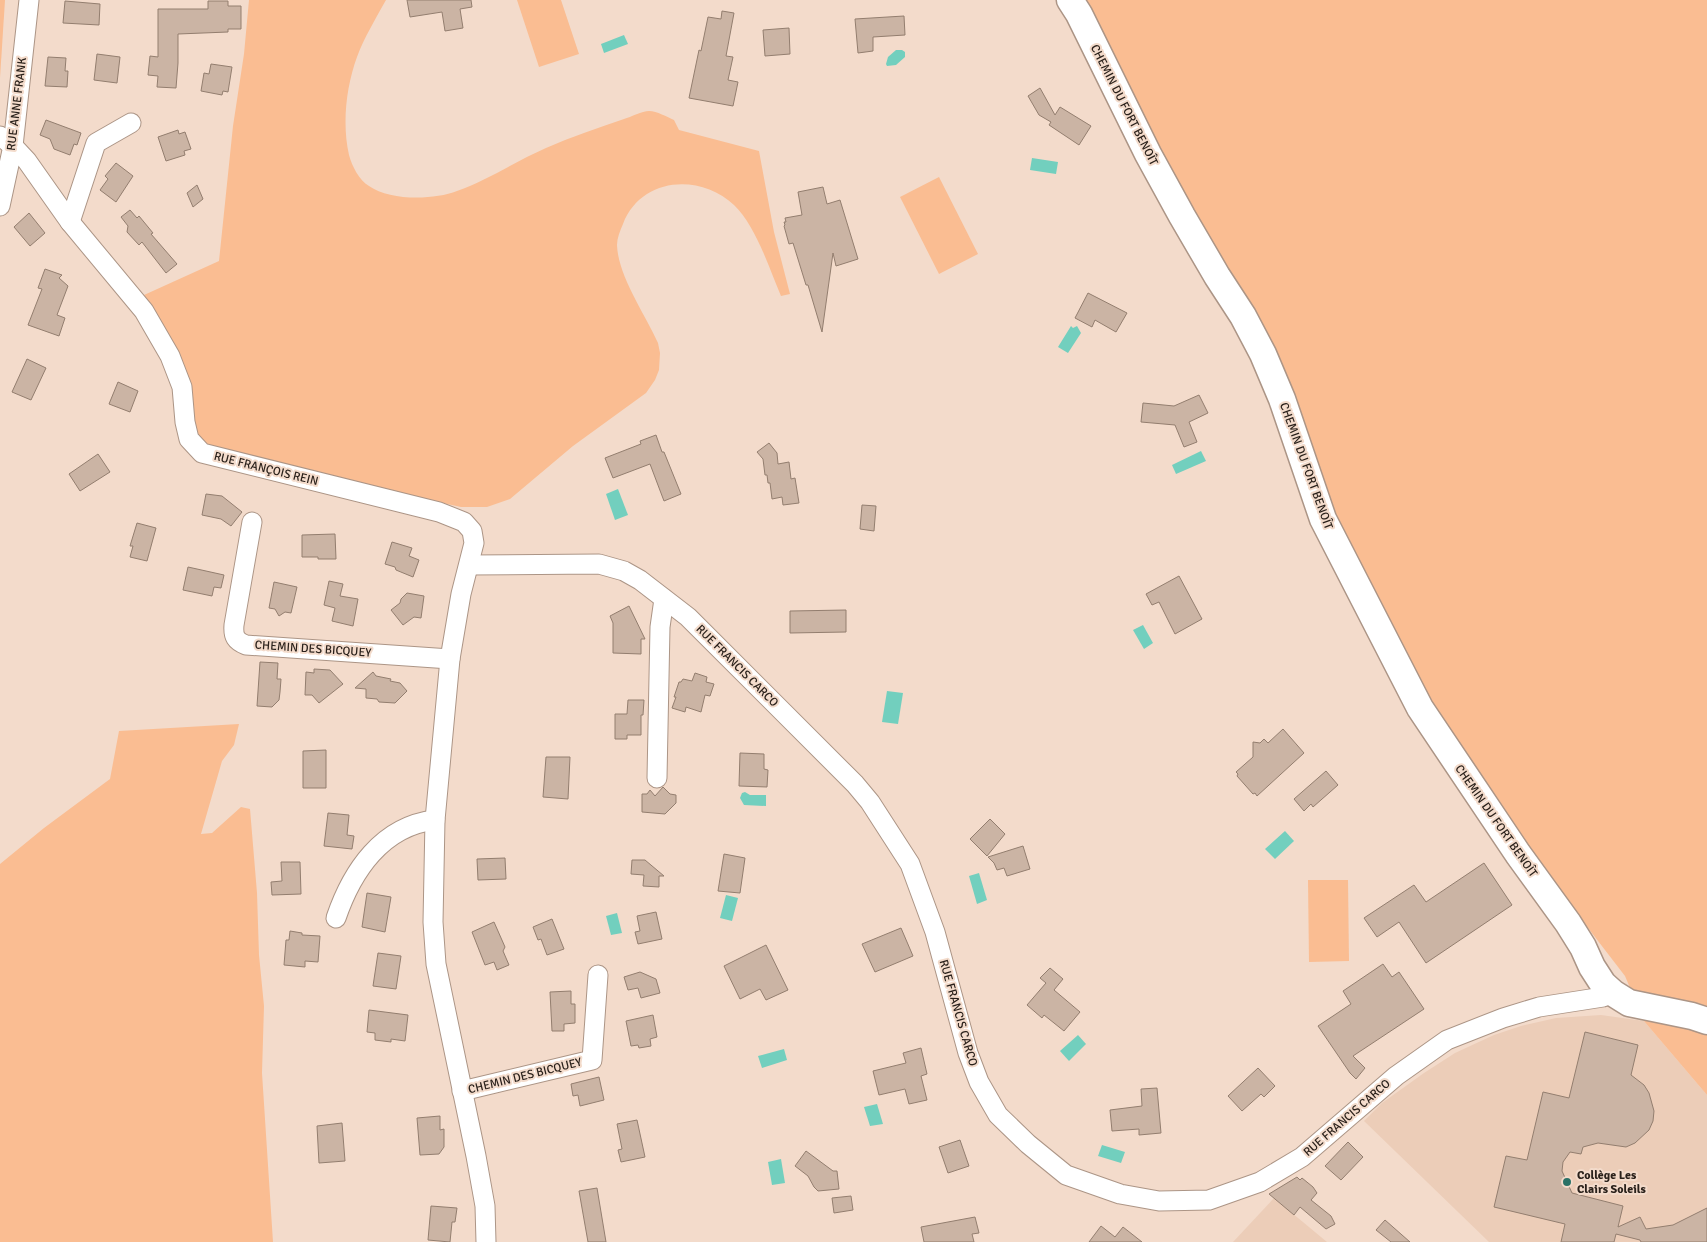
<svg xmlns="http://www.w3.org/2000/svg" width="1707" height="1242" font-family="Signika,sans-serif">
<style>
.built{fill:#eccdb8}
.green{fill:#fabd92}
.water{fill:#72cfbe}
.building{fill:#cbb4a4;stroke:#937e6f}
.lines{fill:none;stroke-linecap:round;stroke-linejoin:round}
.street-casing{stroke:#ac9586;stroke-width:21}
.secondary-casing{stroke:#ac9586;stroke-width:29}
.street{stroke:#fff;stroke-width:19}
.secondary{stroke:#fff;stroke-width:26}
.poi-dot{fill:#2b7166;stroke:#f3dbcb;stroke-width:2}
.labels{text-anchor:middle;dominant-baseline:central;stroke-width:4;stroke-linejoin:round;paint-order:stroke}
.street-label{font-size:12px;fill:#2a211b;stroke:#f3dbcb}
.poi-label{font-size:12px;font-weight:bold;fill:#2a211b;stroke:#f3dbcb;text-anchor:start}
</style>
<rect width="100%" height="100%" fill="#f3dbcb"/>
<g class="built">
<path d="M1601,1015L1644,1021L1707,1095V1242H1489L1364,1121L1382,1103L1424,1073L1455,1053L1494,1035L1521,1026L1556,1018Z"/>
<path d="M1274,1198L1327,1242H1233Z"/>
</g>
<g class="green">
<path d="M0,0H5L0,78Z"/>
<path d="M249,0H386C376,18 364,38 357,57C346,87 342,124 349,155C352,166 359,180 369,186C390,201 434,200 457,191C488,180 516,161 546,148C571,137 598,128 624,119C631,117 642,111 649,111C657,111 667,117 674,120L679,130L759,151L774,232L790,294L781,296C769,268 756,226 734,205C700,173 641,177 623,224C620,231 617,238 617,245C618,276 645,314 658,343L660,353L659,370L655,380L646,393L573,446L510,499L487,507H461L198,449L160,329L144,295L219,261L233,126L244,54Z"/>
<path d="M517,0H561L579,54L539,67Z"/>
<path d="M1078,0H1707V1095L1644,1021L1625,976L1472,777L1333,518Z"/>
<path d="M939,177L978,254L939,274L900,197Z"/>
<path d="M239,724L234,745L222,761L201,834L212,833L241,807L250,809L257,893L259,955L264,1006L262,1073L273,1242H0V864L44,828L110,779L119,731Z"/>
<path d="M1308,880H1348L1349,961L1309,962Z"/>
</g>
<g class="water">
<path d="M624,35L628,44L604,53L601,44Z"/>
<path d="M896,50H902L905,52V57L896,65L887,66L886,64L888,57Z"/>
<path d="M1032,158L1058,162L1056,174L1030,170Z"/>
<path d="M1071,326L1073,328L1077,326L1081,333L1068,353L1058,347Z"/>
<path d="M1201,451L1206,461L1176,474L1172,465Z"/>
<path d="M618,489L628,515L615,520L606,494Z"/>
<path d="M1143,625L1153,643L1144,649L1133,630Z"/>
<path d="M887,691L903,693L898,724L882,722Z"/>
<path d="M745,792L750,795H766V806L744,805L740,798L742,793Z"/>
<path d="M1285,831L1294,841L1275,859L1265,849Z"/>
<path d="M979,873L987,900L977,904L969,876Z"/>
<path d="M726,895L738,898L732,921L720,918Z"/>
<path d="M617,913L622,933L611,935L606,916Z"/>
<path d="M1078,1035L1086,1044L1069,1061L1060,1051Z"/>
<path d="M784,1049L787,1060L762,1068L758,1056Z"/>
<path d="M877,1104L883,1124L870,1126L864,1107Z"/>
<path d="M1102,1145L1125,1152L1121,1163L1098,1156Z"/>
<path d="M781,1159L785,1183L772,1185L768,1162Z"/>
</g>
<g class="building">
<path d="M407,0H471L472,7L460,9L463,28L445,31L442,12L410,17Z"/>
<path d="M65,1L100,4L99,25L63,23Z"/>
<path d="M208,1H228V6H241V29H228V32L178,34V63L176,88L157,87L158,76L148,75L150,56L158,57V9H208Z"/>
<path d="M722,11L734,13L726,56L733,57L728,80L738,82L733,106L689,98L699,50L701,51L708,17L721,19Z"/>
<path d="M904,16L905,35L873,37V51L858,53L855,19Z"/>
<path d="M789,28L790,54L765,56L763,30Z"/>
<path d="M97,54L120,57L117,83L94,80Z"/>
<path d="M48,57L66,58L65,71H68L67,87L45,86Z"/>
<path d="M211,64L232,67L228,92L223,91L222,95L201,91L204,73L209,74Z"/>
<path d="M1040,88L1055,115L1060,107L1091,126L1079,145L1049,125L1051,122L1039,115L1028,96Z"/>
<path d="M46,120L81,133L77,145L74,144L70,155L54,149L50,139L40,135Z"/>
<path d="M178,130L179,134L185,132L191,149L184,151L185,155L166,161L158,137Z"/>
<path d="M116,163L133,176L116,202L100,190L108,179L105,176Z"/>
<path d="M197,185L203,199L193,207L187,193Z"/>
<path d="M823,187L827,204L840,200L858,259L836,266L833,253L822,332L808,285H806L793,243L789,244L784,226L785,225L784,222H786L785,218L802,215L798,192Z"/>
<path d="M130,210L137,218L139,216L153,233L151,234L177,264L166,273L142,242L139,245L127,232L128,226L121,217Z"/>
<path d="M29,213L45,233L30,246L14,227Z"/>
<path d="M45,269L62,275L59,278L68,286L57,315L65,318L59,336L28,325L42,289L38,288Z"/>
<path d="M1088,293L1127,313L1116,332L1095,320L1092,327L1075,318Z"/>
<path d="M27,359L46,368L31,400L12,392Z"/>
<path d="M118,382L138,391L130,412L109,404Z"/>
<path d="M1199,395L1208,413L1189,422L1197,442L1184,447L1175,425L1141,422L1143,403L1174,406Z"/>
<path d="M656,435L662,452H664L681,494L664,501L650,464L613,478L605,458L641,444L640,441Z"/>
<path d="M769,443L777,453L778,464L789,462L791,479L795,478L799,503L783,505L782,497L772,499L770,483H768L767,475H765L763,459L757,452Z"/>
<path d="M98,454L110,472L80,491L69,474Z"/>
<path d="M206,494L222,496L242,512L231,526L221,519L202,515Z"/>
<path d="M862,505L876,506L874,531L860,529Z"/>
<path d="M137,523L156,528L147,561L130,557L133,546H130Z"/>
<path d="M335,534L336,559H318V557H302V535Z"/>
<path d="M392,542L412,548L409,556L419,560L413,577L396,570L395,567L385,564Z"/>
<path d="M188,567L224,575L221,588L214,587L212,596L183,590Z"/>
<path d="M1179,576L1202,619L1175,634L1159,602L1152,605L1146,594Z"/>
<path d="M329,581L343,584L340,596L358,599L353,626L332,621L335,608L324,605Z"/>
<path d="M274,582L297,587L291,613L285,612L279,616L275,609L269,608Z"/>
<path d="M407,593L424,596L421,618L414,617L403,625L391,610L400,603L401,599Z"/>
<path d="M629,606L645,639H641V654L613,653V623L610,616Z"/>
<path d="M846,610V632L790,633V611Z"/>
<path d="M260,662L278,663L277,679H281L280,692L279,700L272,707L257,706Z"/>
<path d="M314,669L330,670L343,684L319,703L312,695H305L306,672L314,673Z"/>
<path d="M373,672L376,676L391,679L390,681L400,683L407,691L395,703L379,702L377,699L366,698V689L355,688Z"/>
<path d="M695,673L707,677L706,682L714,684L710,696L705,695L701,712L686,707L685,712L672,708L676,697H674L679,682H681L683,679L692,681Z"/>
<path d="M628,700H644L643,715H641V735H627V739H615V714H627Z"/>
<path d="M1283,729L1304,753L1257,796L1255,793L1253,794L1237,776L1238,774L1236,772L1253,757V742L1260,743L1264,739L1268,743Z"/>
<path d="M326,750V788H303V751Z"/>
<path d="M740,753L764,754V769L768,770L767,787L739,786Z"/>
<path d="M546,757H570L568,799L543,797Z"/>
<path d="M1326,771L1338,785L1313,807L1311,804L1304,811L1294,799Z"/>
<path d="M663,787L670,794L676,795V803L665,814L642,812V794H647L650,790L655,796Z"/>
<path d="M328,813L349,815L347,835L354,836L352,849L324,846Z"/>
<path d="M990,819L1005,834L987,856L970,839Z"/>
<path d="M1023,846L1030,869L1007,876L1004,868L997,870L994,863L988,857Z"/>
<path d="M724,854L745,858L740,893L718,891Z"/>
<path d="M505,858L506,879L478,880L477,859Z"/>
<path d="M632,860H645L664,876H659V887L643,886L644,875L631,874Z"/>
<path d="M281,862H300L301,894L272,895L271,882L282,881Z"/>
<path d="M1484,863L1512,905L1426,963L1399,922L1377,937L1364,918L1414,885L1426,902Z"/>
<path d="M367,893L391,897L385,932L362,927Z"/>
<path d="M656,912L662,939L638,944L635,932L640,931L637,916Z"/>
<path d="M552,919L564,949L547,955L541,939L538,940L533,927Z"/>
<path d="M494,922L505,947L503,951L509,965L497,970L494,962L485,965L472,932Z"/>
<path d="M901,928L913,956L875,972L862,944Z"/>
<path d="M290,931L302,933V935L320,936L318,962L305,961V967L284,965L286,940H289Z"/>
<path d="M766,945L788,990L766,1000L760,989L740,999L724,966Z"/>
<path d="M378,953L401,956L396,989L373,986Z"/>
<path d="M1383,964L1392,977L1399,972L1424,1009L1353,1056L1365,1068L1356,1079L1350,1073L1318,1026L1351,1004L1343,991Z"/>
<path d="M1050,968L1063,979L1054,990L1080,1012L1064,1031L1044,1015L1042,1018L1027,1005L1046,983L1040,978Z"/>
<path d="M640,972L656,979L660,993L641,998L638,988L628,990L624,977Z"/>
<path d="M571,991V1004H575V1023L564,1024V1031H552L550,992Z"/>
<path d="M369,1010L408,1015L405,1041L391,1039V1042L375,1040V1033L367,1032Z"/>
<path d="M653,1015L657,1037L650,1039L651,1046L639,1048L638,1045L631,1046L626,1021Z"/>
<path d="M1585,1032L1638,1045L1631,1075L1644,1085L1649,1093L1654,1111L1653,1121L1649,1130L1635,1143L1626,1147L1598,1143L1583,1147L1581,1154L1570,1152L1563,1162L1562,1171L1572,1193L1623,1206L1618,1227L1640,1217L1646,1229L1673,1225L1707,1208V1242H1641L1640,1240L1616,1234L1614,1242H1561L1565,1224L1494,1207L1506,1156L1527,1160L1543,1092L1569,1098Z"/>
<path d="M921,1048L927,1074L921,1076L927,1100L909,1104L905,1089L879,1095L873,1071L906,1063L903,1053Z"/>
<path d="M1258,1068L1275,1086L1264,1097L1261,1094L1242,1111L1228,1096Z"/>
<path d="M599,1077L604,1100L580,1106L578,1095L573,1096L571,1084Z"/>
<path d="M1157,1088L1161,1133L1139,1135V1129L1112,1131L1110,1110L1142,1106L1141,1089Z"/>
<path d="M440,1116V1130L444,1129V1147L439,1154L420,1155L417,1118Z"/>
<path d="M637,1120L645,1157L621,1162L618,1150L622,1149L617,1124Z"/>
<path d="M342,1123L345,1161L319,1163L317,1126Z"/>
<path d="M960,1140L969,1166L948,1173L939,1147Z"/>
<path d="M1348,1142L1363,1157L1341,1180L1325,1166Z"/>
<path d="M806,1151L833,1171H837L839,1189L818,1191L814,1187L808,1176L795,1166Z"/>
<path d="M1297,1177L1300,1180L1302,1178L1313,1187L1317,1193L1311,1200L1331,1216L1335,1224L1326,1229L1300,1207L1294,1215L1269,1194Z"/>
<path d="M597,1188L606,1242H588L579,1191Z"/>
<path d="M851,1196L853,1210L834,1213L832,1198Z"/>
<path d="M431,1206L457,1208L455,1222H452L450,1242L428,1240Z"/>
<path d="M975,1217L979,1233L972,1234L974,1242H924L921,1227Z"/>
<path d="M1385,1220L1410,1242H1391L1376,1230Z"/>
<path d="M1101,1226L1115,1237L1123,1227L1142,1242H1089Z"/>
</g>
<g class="lines">
<g class="street-casing">
<g id="street">
<path d="M0,136L13,146L27,161L70,222L144,311L170,356L182,387L185,422L189,439L202,453L439,512L464,522L472,531L474,543L461,594L450,659L435,820L433,922L436,964L476,1156L485,1206L486,1242"/>
<path d="M0,206L13,146L29,0"/>
<path d="M70,222L96,143L131,123"/>
<path d="M252,522L234,625C233,637 236,641 246,645L450,659"/>
<path d="M469,565L599,564L624,571L640,580L688,617L855,784L870,802L910,864L935,932L968,1053L979,1082L998,1115L1028,1144L1066,1175L1120,1194L1159,1201L1209,1200L1260,1182L1302,1157L1396,1076L1447,1040L1503,1018L1539,1007L1603,997L1613,993"/>
<path d="M657,778L660,627L664,599"/>
<path d="M336,918C352,871 382,826 435,820"/>
<path d="M462,1091L592,1060L598,975"/>
</g>
</g>
<g class="secondary-casing">
<path id="secondary" d="M1070,0L1079,14L1148,154L1182,216L1217,276L1243,316L1263,354L1282,399L1323,519L1420,708L1518,854L1568,923L1583,947L1592,967L1603,984L1613,993L1629,1003L1692,1016L1707,1021"/>
</g>
<use href="#street" class="street"/>
<use href="#secondary" class="secondary"/>
</g>
<circle class="poi-dot" cx="1567" cy="1182" r="5"/>
<g class="labels">
<g class="street-label">
<text transform="translate(17 104) rotate(-83)">RUE ANNE FRANK</text>
<text transform="translate(1124 105) rotate(63)">CHEMIN DU FORT BENOÎT</text>
<text transform="translate(1306 466) rotate(70)">CHEMIN DU FORT BENOÎT</text>
<text transform="translate(266 469) rotate(14)">RUE FRANÇOIS REIN</text>
<text transform="translate(313 649) rotate(4)">CHEMIN DES BICQUEY</text>
<text transform="translate(737 666) rotate(45)">RUE FRANCIS CARCO</text>
<text transform="translate(1496 821) rotate(55)">CHEMIN DU FORT BENOÎT</text>
<text transform="translate(958 1013) rotate(74)">RUE FRANCIS CARCO</text>
<text transform="translate(525 1076) rotate(-14)">CHEMIN DES BICQUEY</text>
<text transform="translate(1347 1118) rotate(-41)">RUE FRANCIS CARCO</text>
</g>
<g class="poi-label">
<text x="1577" y="1175">Collège Les<tspan x="1577" dy="14">Clairs Soleils</tspan></text>
</g>
</g>
</svg>
